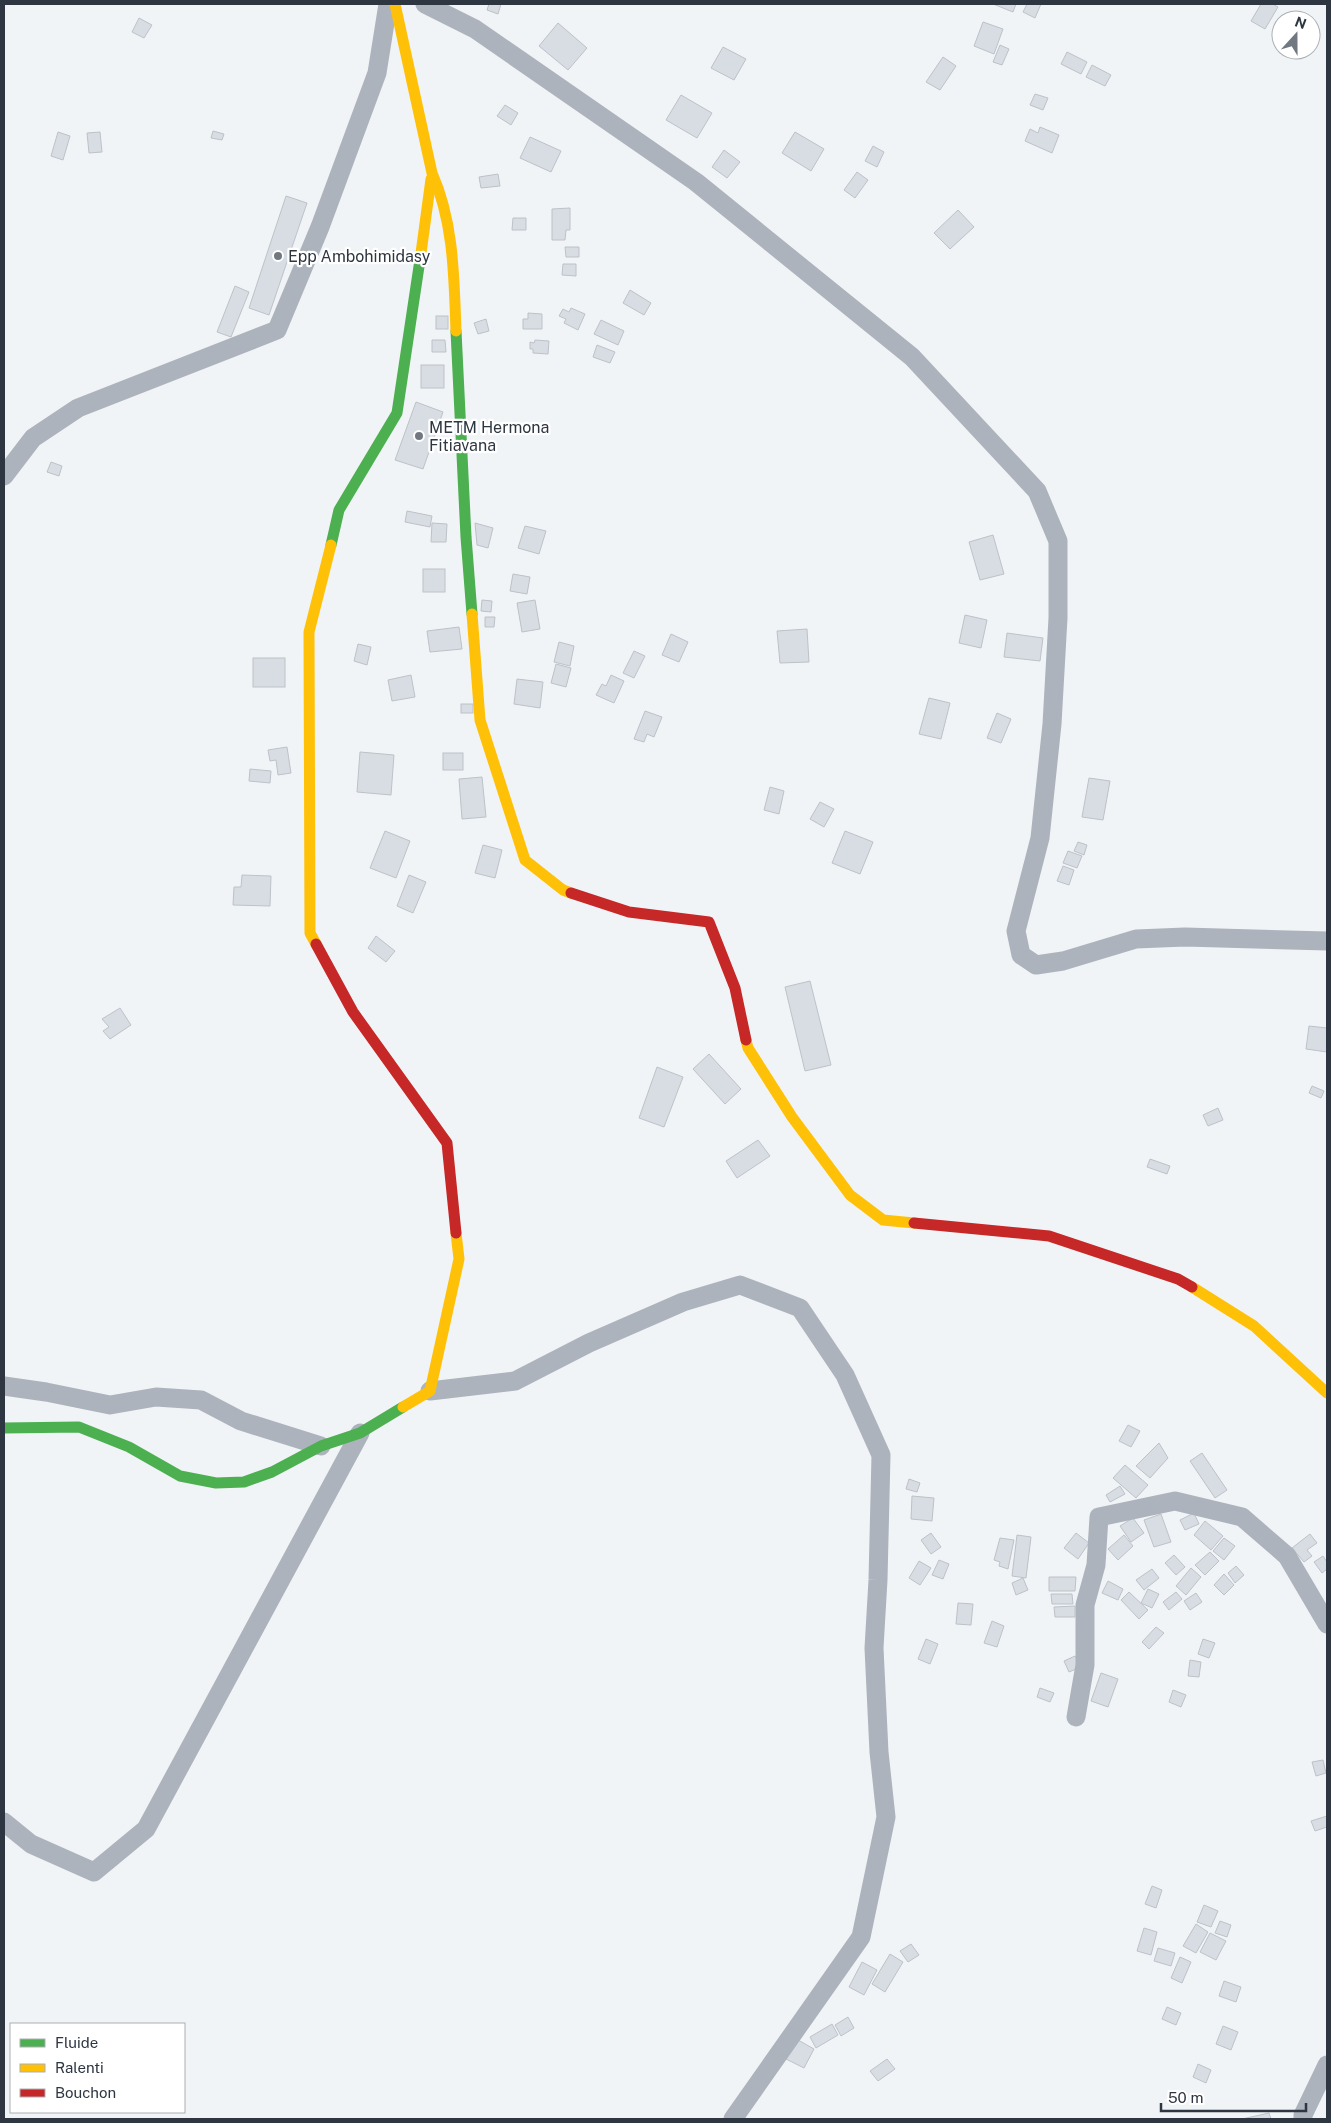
<svg xmlns="http://www.w3.org/2000/svg" width="1331" height="2123" font-family="'Public Sans',sans-serif">
<style>
.building{fill:#d7dde3;stroke:#bdc2c9}
.lines{fill:none;stroke-linecap:round;stroke-linejoin:round}
.street{stroke:#acb3bc;stroke-width:19}
.fast{stroke:#4caf50;stroke-width:11}
.slow{stroke:#ffc107;stroke-width:11}
.jam{stroke:#c62828;stroke-width:11}
.poi-dot{fill:#727881;stroke:#fff;stroke-width:2}
.labels{text-anchor:middle;dominant-baseline:central;stroke-width:4.5;stroke-linejoin:round;paint-order:stroke}
.poi-label{font-size:16px;fill:#2d3641;stroke:#fff;text-anchor:start}
</style>
<rect width="100%" height="100%" fill="#f1f4f7"/>
<g class="building">
<path d="M489,4H501L498,14L487,10Z"/>
<path d="M993,4H1016L1013,12Z"/>
<path d="M1027,4H1041L1035,18L1023,12Z"/>
<path d="M1261,4H1273L1278,7L1265,29L1251,21Z"/>
<path d="M139,18L152,25L144,38L132,32Z"/>
<path d="M983,22L1003,29L994,54L974,46Z"/>
<path d="M558,23L587,48L568,70L539,46Z"/>
<path d="M1000,45L1009,49L1002,65L993,62Z"/>
<path d="M723,47L746,59L734,80L711,68Z"/>
<path d="M1067,52L1087,62L1081,74L1061,64Z"/>
<path d="M943,57L956,66L940,90L926,82Z"/>
<path d="M1092,65L1111,75L1105,86L1086,77Z"/>
<path d="M1035,94L1048,98L1043,110L1030,105Z"/>
<path d="M681,95L712,113L697,138L666,120Z"/>
<path d="M505,105L518,113L511,125L497,116Z"/>
<path d="M1040,127L1059,135L1052,153L1025,141L1030,129L1038,133Z"/>
<path d="M213,131L224,134L222,140L211,138Z"/>
<path d="M58,132L70,136L63,160L51,156Z"/>
<path d="M100,132L102,152L89,153L87,133Z"/>
<path d="M795,132L824,149L811,171L782,153Z"/>
<path d="M530,137L561,151L551,172L520,158Z"/>
<path d="M873,146L884,152L877,167L865,161Z"/>
<path d="M724,150L740,162L727,178L712,167Z"/>
<path d="M857,172L868,180L855,198L844,190Z"/>
<path d="M498,174L500,186L481,188L479,177Z"/>
<path d="M286,196L307,203L269,315L249,308Z"/>
<path d="M570,208V230H566L565,240H552V209Z"/>
<path d="M958,210L974,227L950,249L934,233Z"/>
<path d="M513,218H526V230H512Z"/>
<path d="M565,247H579V257H566Z"/>
<path d="M563,264H576V276L562,275Z"/>
<path d="M235,286L249,292L231,337L217,332Z"/>
<path d="M630,290L651,303L644,315L623,303Z"/>
<path d="M571,308L585,314L578,330L564,323L566,319L559,316L563,309L569,312Z"/>
<path d="M528,313L542,314V329H523V319H528Z"/>
<rect x="436" y="316" width="12" height="13"/>
<path d="M486,319L489,331L478,334L474,323Z"/>
<path d="M601,320L624,331L618,345L594,334Z"/>
<path d="M432,340H445L446,352H432Z"/>
<path d="M535,340L549,341L548,354L533,353V349H530V342L534,343Z"/>
<path d="M597,345L615,352L610,363L593,357Z"/>
<rect x="421" y="365" width="23" height="23"/>
<path d="M416,402L443,412L423,469L395,460Z"/>
<path d="M51,462L62,466L59,476L47,472Z"/>
<path d="M407,511L432,516L430,527L405,522Z"/>
<path d="M432,523L447,524L446,542H431Z"/>
<path d="M475,523L493,528L488,548L477,545Z"/>
<path d="M525,526L546,531L539,554L518,548Z"/>
<path d="M993,535L1004,574L980,580L969,542Z"/>
<rect x="423" y="569" width="22" height="23"/>
<path d="M513,574L530,577L527,594L510,591Z"/>
<path d="M482,600L492,601L491,612L481,611Z"/>
<path d="M535,600L540,629L522,632L517,603Z"/>
<path d="M965,615L987,620L981,648L959,643Z"/>
<path d="M485,617H495L494,627H485Z"/>
<path d="M459,627L462,649L430,652L427,631Z"/>
<path d="M807,629L809,662L780,663L777,631Z"/>
<path d="M1007,633L1043,638L1040,661L1004,657Z"/>
<path d="M671,634L688,642L679,662L662,655Z"/>
<path d="M559,642L574,646L570,666L554,662Z"/>
<path d="M358,644L371,647L367,665L354,661Z"/>
<path d="M634,651L645,656L634,678L623,673Z"/>
<rect x="253" y="658" width="32" height="29"/>
<path d="M556,664L571,668L566,687L551,683Z"/>
<path d="M411,675L415,697L392,701L388,680Z"/>
<path d="M611,675L624,681L614,703L596,695L602,684L606,686Z"/>
<path d="M517,679L543,682L540,708L514,704Z"/>
<path d="M929,698L950,703L941,739L919,734Z"/>
<rect x="461" y="704" width="12" height="9"/>
<path d="M645,711L662,717L654,737L647,734L644,742L634,739Z"/>
<path d="M997,713L1011,719L1001,743L987,738Z"/>
<path d="M287,747L291,773L278,775L276,760L270,761L268,750Z"/>
<path d="M360,752L394,755L391,795L357,792Z"/>
<rect x="443" y="753" width="20" height="17"/>
<path d="M250,769L271,771L270,783L249,781Z"/>
<path d="M482,777L486,817L462,819L459,779Z"/>
<path d="M1089,778L1110,781L1103,820L1082,817Z"/>
<path d="M770,787L784,791L779,814L764,810Z"/>
<path d="M820,802L834,809L824,827L810,819Z"/>
<path d="M385,831L410,841L396,878L370,868Z"/>
<path d="M845,831L873,842L860,874L832,863Z"/>
<path d="M1078,842L1087,845L1084,855L1074,851Z"/>
<path d="M483,845L502,850L495,878L475,873Z"/>
<path d="M1068,851L1082,856L1077,868L1063,863Z"/>
<path d="M1063,866L1074,870L1069,885L1057,881Z"/>
<path d="M242,875L271,876L270,906L233,905L234,887H241Z"/>
<path d="M409,875L426,882L413,913L397,906Z"/>
<path d="M376,936L395,951L386,962L368,948Z"/>
<path d="M810,981L831,1065L805,1071L785,987Z"/>
<path d="M120,1008L131,1025L110,1039L103,1031L109,1027L102,1019Z"/>
<path d="M1309,1026L1327,1028V1052L1306,1049Z"/>
<path d="M709,1054L741,1089L725,1104L693,1069Z"/>
<path d="M657,1067L683,1077L664,1127L639,1118Z"/>
<path d="M1312,1086L1324,1091L1321,1098L1309,1093Z"/>
<path d="M1218,1108L1223,1120L1208,1126L1203,1115Z"/>
<path d="M758,1140L770,1156L737,1178L726,1161Z"/>
<path d="M1150,1159L1170,1166L1167,1174L1147,1167Z"/>
<path d="M1128,1425L1140,1431L1131,1447L1119,1441Z"/>
<path d="M1159,1443L1168,1458L1150,1478L1136,1466Z"/>
<path d="M1202,1453L1227,1490L1215,1498L1190,1461Z"/>
<path d="M1125,1465L1148,1485L1136,1498L1113,1478Z"/>
<path d="M909,1479L920,1483L917,1492L906,1489Z"/>
<path d="M1120,1486L1125,1494L1110,1502L1106,1495Z"/>
<path d="M912,1496L934,1498L932,1521L911,1519Z"/>
<path d="M1194,1513L1199,1524L1185,1530L1180,1520Z"/>
<path d="M1161,1514L1171,1542L1154,1547L1144,1520Z"/>
<path d="M1133,1518L1144,1533L1131,1542L1120,1526Z"/>
<path d="M1205,1521L1223,1536L1211,1550L1194,1535Z"/>
<path d="M931,1533L941,1547L931,1554L921,1540Z"/>
<path d="M1076,1533L1089,1543L1078,1559L1064,1548Z"/>
<path d="M1310,1534L1317,1543L1307,1550L1312,1556L1304,1562L1292,1548Z"/>
<path d="M1017,1535L1031,1537L1026,1578L1012,1576Z"/>
<path d="M1124,1535L1133,1546L1118,1560L1108,1549Z"/>
<path d="M1000,1538L1014,1540L1008,1569L999,1566L1000,1562L994,1560Z"/>
<path d="M1224,1538L1235,1546L1224,1560L1213,1551Z"/>
<path d="M1210,1552L1219,1561L1205,1575L1195,1565Z"/>
<path d="M1174,1555L1185,1567L1176,1575L1165,1563Z"/>
<path d="M1323,1556L1327,1562V1569L1322,1573L1314,1562Z"/>
<path d="M939,1560L949,1564L943,1579L932,1575Z"/>
<path d="M919,1561L931,1568L920,1585L909,1578Z"/>
<path d="M1236,1566L1244,1575L1235,1583L1228,1573Z"/>
<path d="M1191,1568L1201,1577L1186,1595L1176,1586Z"/>
<path d="M1152,1569L1159,1578L1144,1590L1136,1580Z"/>
<path d="M1224,1574L1234,1585L1224,1595L1214,1585Z"/>
<path d="M1049,1577H1076L1075,1591H1049Z"/>
<path d="M1023,1578L1028,1590L1016,1595L1012,1583Z"/>
<path d="M1108,1581L1123,1589L1118,1600L1102,1593Z"/>
<path d="M1148,1589L1159,1594L1152,1608L1141,1603Z"/>
<path d="M1129,1592L1148,1610L1139,1619L1121,1600Z"/>
<path d="M1176,1592L1182,1599L1169,1610L1163,1602Z"/>
<path d="M1196,1593L1202,1602L1190,1610L1184,1601Z"/>
<path d="M1051,1594H1072L1073,1604H1052Z"/>
<path d="M958,1603L973,1604L971,1625L956,1624Z"/>
<path d="M1075,1606V1617H1055L1054,1607Z"/>
<path d="M992,1621L1004,1626L997,1647L984,1643Z"/>
<path d="M1156,1627L1164,1633L1149,1649L1142,1642Z"/>
<path d="M926,1639L938,1644L930,1664L918,1659Z"/>
<path d="M1203,1639L1215,1643L1209,1658L1198,1654Z"/>
<path d="M1075,1656L1081,1667L1069,1672L1064,1661Z"/>
<path d="M1190,1660L1201,1662L1199,1677L1188,1676Z"/>
<path d="M1101,1673L1118,1679L1108,1707L1091,1701Z"/>
<path d="M1040,1688L1054,1693L1050,1702L1037,1697Z"/>
<path d="M1173,1690L1186,1695L1181,1707L1169,1702Z"/>
<path d="M1323,1760L1326,1773L1316,1776L1312,1762Z"/>
<path d="M1327,1816V1827L1315,1831L1311,1821Z"/>
<path d="M1152,1886L1162,1890L1156,1908L1145,1904Z"/>
<path d="M1204,1905L1218,1911L1211,1927L1197,1922Z"/>
<path d="M1220,1921L1231,1925L1227,1937L1215,1933Z"/>
<path d="M1196,1924L1208,1932L1196,1953L1183,1946Z"/>
<path d="M1144,1928L1157,1932L1151,1955L1137,1951Z"/>
<path d="M1210,1933L1226,1941L1216,1960L1200,1952Z"/>
<path d="M911,1944L919,1955L908,1962L900,1951Z"/>
<path d="M1158,1948L1175,1953L1171,1966L1154,1961Z"/>
<path d="M890,1954L903,1962L885,1992L872,1984Z"/>
<path d="M1180,1957L1191,1962L1182,1983L1171,1978Z"/>
<path d="M862,1962L877,1970L864,1995L849,1987Z"/>
<path d="M1224,1981L1241,1987L1236,2002L1219,1996Z"/>
<path d="M1167,2007L1181,2013L1176,2025L1162,2019Z"/>
<path d="M848,2017L854,2028L841,2036L835,2025Z"/>
<path d="M832,2024L838,2035L816,2048L810,2037Z"/>
<path d="M1223,2026L1238,2032L1231,2050L1216,2044Z"/>
<path d="M791,2036L814,2049L804,2068L780,2056Z"/>
<path d="M887,2059L895,2069L878,2081L870,2071Z"/>
<path d="M1198,2064L1211,2070L1206,2083L1193,2077Z"/>
<path d="M1269,2113L1271,2119H1242Z"/>
</g>
<g class="lines">
<g class="street">
<path d="M425,4L475,29L696,182L912,357L1037,491L1058,541V618L1052,724L1040,838L1016,931L1021,955L1036,965L1063,961L1136,939L1185,937L1327,941"/>
<path d="M4,476L33,438L78,408L277,330L320,227L377,73L388,4"/>
<path d="M4,1386L46,1392L110,1405L156,1397L201,1400L241,1421L321,1446"/>
<path d="M430,1391L515,1381L589,1343L683,1302L740,1285L800,1308L845,1375L881,1455L878,1580L874,1648L879,1752L886,1817L861,1937L733,2119"/>
<path d="M1076,1717L1085,1665V1605L1096,1565L1099,1517L1175,1501L1242,1517L1287,1556L1327,1624"/>
<path d="M4,1822L31,1844L94,1872L146,1829L360,1433"/>
<path d="M1303,2119V2115L1327,2065"/>
</g>
<g class="fast">
<path d="M456,331L466,537L472,614"/>
<path d="M331,545L339,510L397,413L421,253"/>
<path d="M4,1428L79,1427L129,1447L180,1476L216,1483L244,1482L272,1472L321,1446L360,1433L403,1407"/>
</g>
<g class="slow">
<path d="M395,4L432,173C454,222 454,278 456,331"/>
<path d="M421,253L431,179"/>
<path d="M472,614L480,720L525,860L563,890L571,893"/>
<path d="M316,944L310,933L309,632L331,545"/>
<path d="M746,1040L748,1048L792,1117L850,1195L883,1220L914,1223"/>
<path d="M1192,1287L1254,1326L1327,1393"/>
<path d="M403,1407L430,1391L459,1259L456,1233"/>
</g>
<g class="jam">
<path d="M571,893L629,912L709,922L735,988L746,1040"/>
<path d="M316,944L353,1012L447,1143L456,1233"/>
<path d="M914,1223L1049,1236L1178,1279L1192,1287"/>
</g>
</g>
<g class="poi-dot">
<circle cx="278" cy="256" r="5"/>
<circle cx="419" cy="436" r="5"/>
</g>
<g class="labels">
<g class="poi-label">
<text x="288" y="256">Epp Ambohimidasy</text>
<text x="429" y="427">METM Hermona<tspan x="429" dy="18">Fitiavana</tspan></text>
</g>
</g>
<rect width="1331" height="2123" fill="none" stroke="#2d3641" stroke-width="10"/>
<rect x="10" y="2023" width="175" height="90" fill="#ffffff" stroke="#abafb3"/>
<rect x="20" y="2039" width="25" height="8" fill="#4caf50" stroke="#abafb3"/>
<text x="55" y="2048" font-size="15" fill="#2d3641">Fluide</text>
<rect x="20" y="2064" width="25" height="8" fill="#ffc107" stroke="#abafb3"/>
<text x="55" y="2073" font-size="15" fill="#2d3641">Ralenti</text>
<rect x="20" y="2089" width="25" height="8" fill="#c62828" stroke="#abafb3"/>
<text x="55" y="2098" font-size="15" fill="#2d3641">Bouchon</text>
<g transform="translate(1296 35) rotate(21)"><circle r="24" fill="#ffffff" stroke="#abafb3"/>
<path d="M0-4L9 19L0 12L-9 19Z" fill="#727881"/>
<text y="-8" font-size="14" font-weight="bold" text-anchor="middle" fill="#2d3641">N</text>
</g>
<path d="M1161 2103v8h145v-8" fill="none" stroke="#2d3641" stroke-width="2.5"/>
<text x="1168" y="2103" font-size="15" fill="#2d3641" stroke="#ffffff" stroke-width="4" paint-order="stroke">50 m</text>
</svg>
